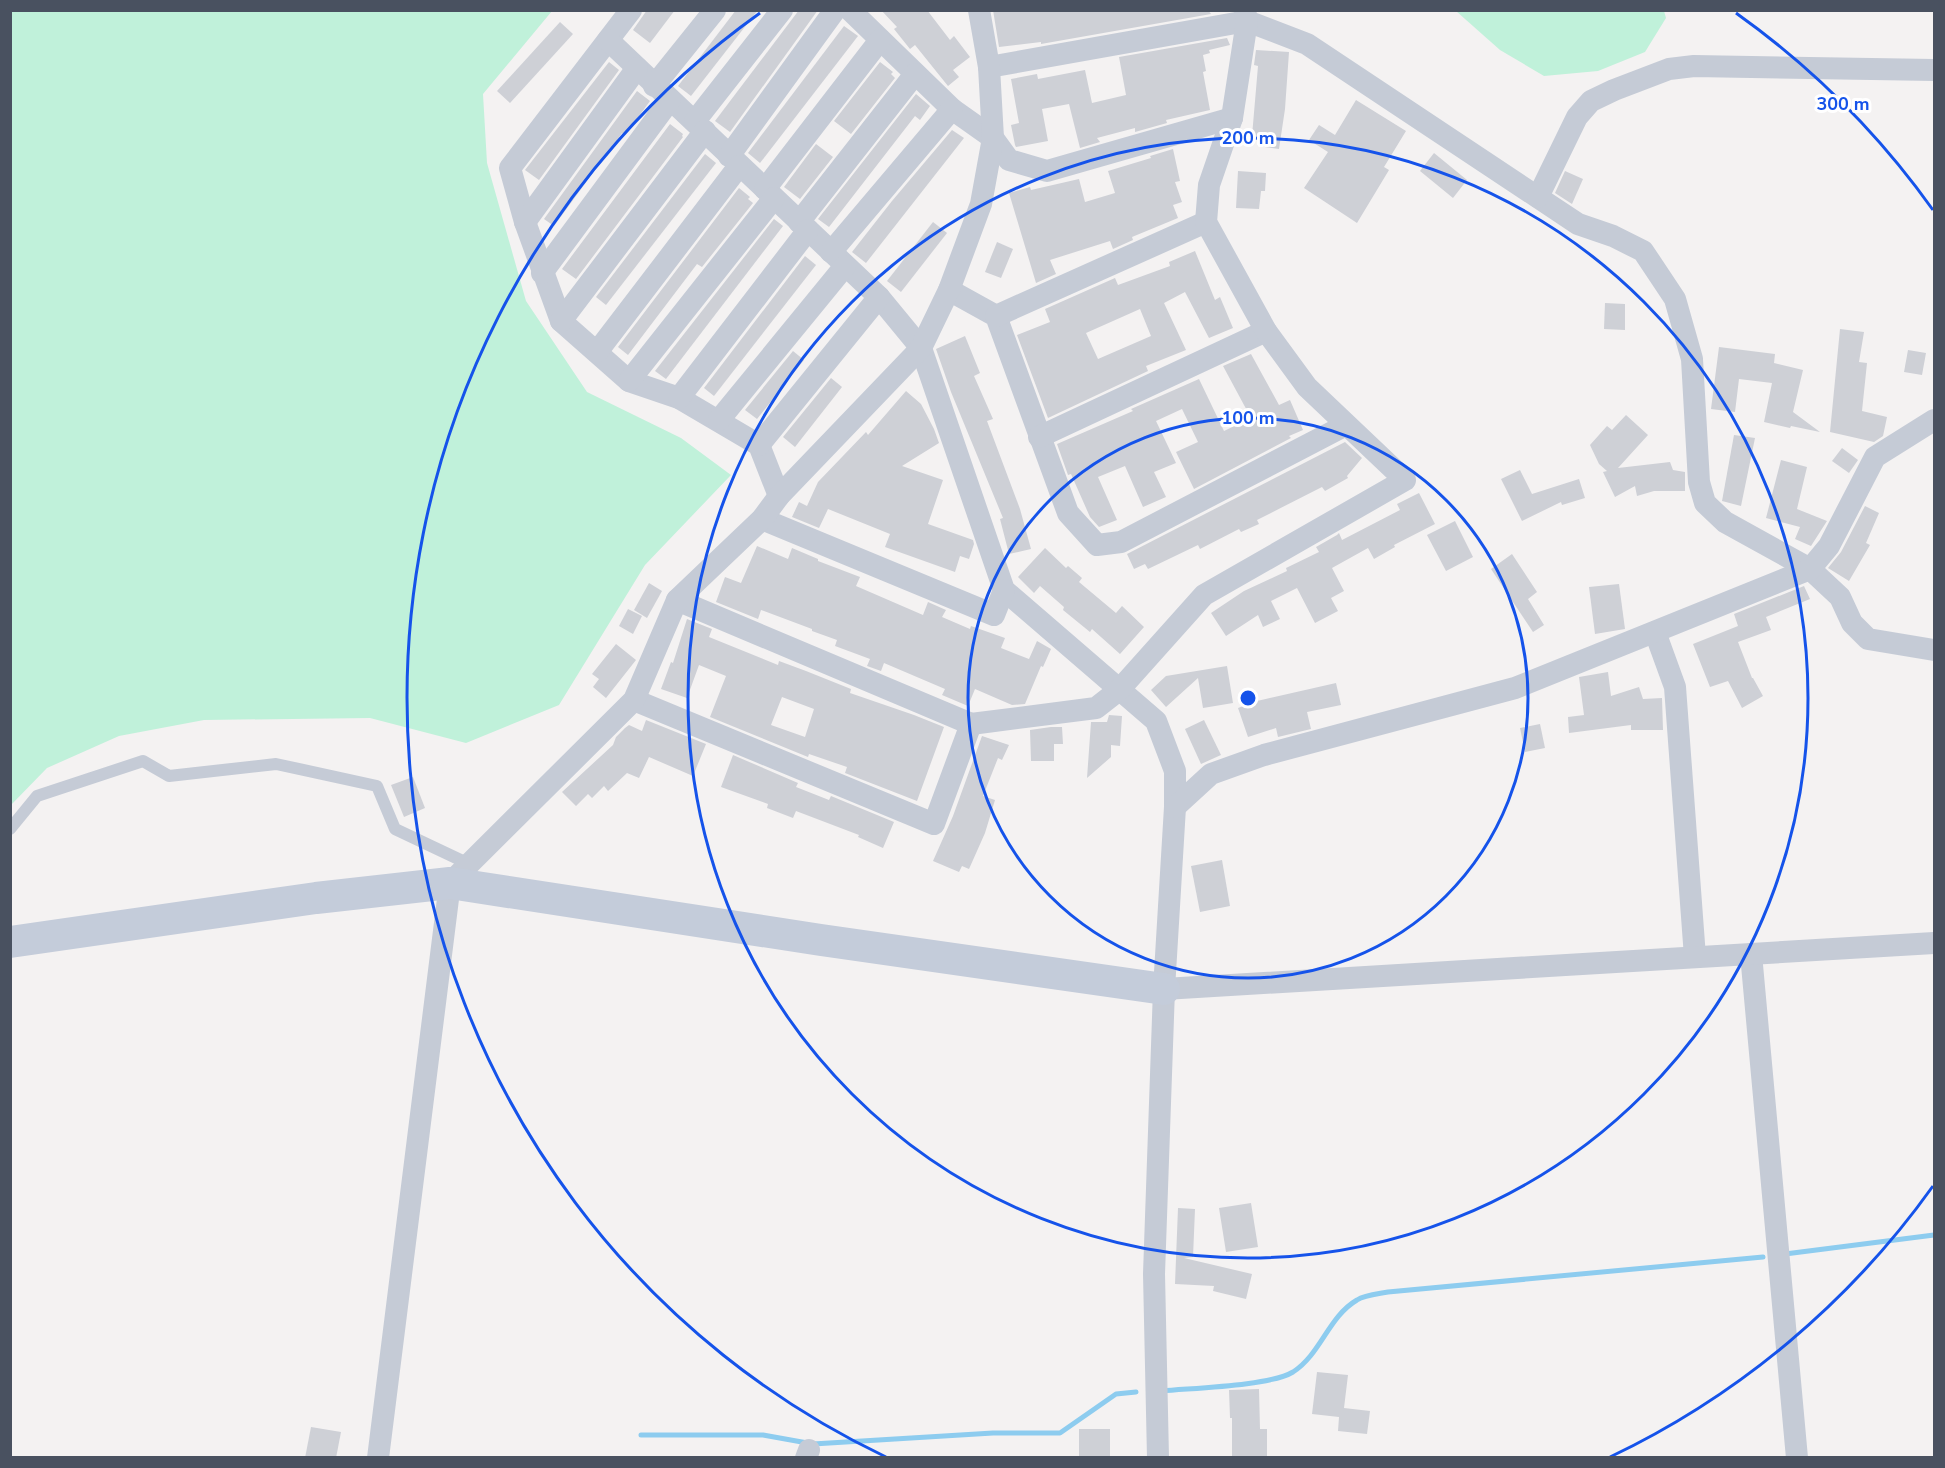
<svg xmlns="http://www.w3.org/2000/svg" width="1945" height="1468" font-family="'Nunito Sans',sans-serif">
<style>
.green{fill:#c0f1da}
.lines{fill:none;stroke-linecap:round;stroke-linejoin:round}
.stream{stroke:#8dccef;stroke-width:5}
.building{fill:#ced0d6;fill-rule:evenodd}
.lane{stroke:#c5cbd6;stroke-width:12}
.street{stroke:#c5cbd6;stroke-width:22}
.secondary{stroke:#c4ccda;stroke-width:32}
.ring{fill:none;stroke:#1553ea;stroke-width:3}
.centre{fill:#1553ea;stroke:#fff;stroke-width:3}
.ring-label{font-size:18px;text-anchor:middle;font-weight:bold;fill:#1553ea;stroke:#fff;stroke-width:6;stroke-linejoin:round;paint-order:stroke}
</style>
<rect width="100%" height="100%" fill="#f4f2f2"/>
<g class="green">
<path d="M11,10L552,11L483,94L487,163L526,301L587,392L681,438L731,475L645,565L559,705L466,743L370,718L204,720L119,736L47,768L11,805Z"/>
<path d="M1664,11L1666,18L1645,52L1598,71L1544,76L1500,50L1456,11Z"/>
</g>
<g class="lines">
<g class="stream">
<path d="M1785,1254L1934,1235"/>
<path d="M1162,1391C1191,1388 1270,1386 1293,1372C1321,1354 1328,1317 1357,1300C1365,1295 1378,1294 1388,1292L1763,1257"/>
<path d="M641,1435H763L813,1444L993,1433H1060L1116,1394L1136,1392"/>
</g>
</g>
<g class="building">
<path d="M647,10H675L650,43L633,30Z"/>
<path d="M736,10H758L691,96L678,86Z"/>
<path d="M799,10H818L730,132L715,121Z"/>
<path d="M881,10H927L950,40L954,36L970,57L953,70L959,77L948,86L915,45L910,49L894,29L897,27Z"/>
<path d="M993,10H1208L1211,14L1041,44V42L999,47Z"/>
<path d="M560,22L573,34L510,103L497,91Z"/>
<path d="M844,26L858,36L760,163L748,153Z"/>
<path d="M1227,38L1230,45L1209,50L1210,53L1203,55L1206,71L1203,72L1210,110L1166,120L1167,123L1135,132V128L1097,138L1100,142L1080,148L1069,104L1042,109L1048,141L1016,147L1015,145L1011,125L1019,123L1011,79L1037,74L1038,79L1085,70L1092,103L1126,95L1119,57Z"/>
<path d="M1256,50L1289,52L1285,109L1279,149L1257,146L1258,137L1252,136L1258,66L1254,65Z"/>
<path d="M609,62L619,70L539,180L525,170Z"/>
<path d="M880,62L893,72L891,74L895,78L851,134L834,121Z"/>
<path d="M637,91L650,101L625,135L622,133L554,226L544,219Z"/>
<path d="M916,94L930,106L920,120L915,116L829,227L818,219Z"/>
<path d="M1356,100L1406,131L1384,167L1389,170L1357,223L1304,188L1328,152L1309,140L1319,125L1335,135Z"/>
<path d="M670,124L683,134L682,136L683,137L576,279L562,269Z"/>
<path d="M952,130L964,138L866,263L852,252L892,201Z"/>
<path d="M816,144L833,157L800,199L784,187Z"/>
<path d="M1173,149L1180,181L1175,182L1182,202L1173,205L1178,218L1132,237L1133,240L1113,249L1110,241L1050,260L1056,274L1036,283L1009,193L1030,187L1031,190L1079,179L1085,202L1115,193L1108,171L1151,158L1150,156Z"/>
<path d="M1434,153L1467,180L1453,198L1420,171Z"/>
<path d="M705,154L716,163L606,305L596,297Z"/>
<path d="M1238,171L1266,173L1265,191H1261L1259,209L1236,208Z"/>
<path d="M1565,171L1583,179L1572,204L1555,193Z"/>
<path d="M739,188L750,197L748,199L753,203L702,267L697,264L628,355L618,347Z"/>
<path d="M774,219L783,226L666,379L655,371Z"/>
<path d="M933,222L947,233L901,292L887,281Z"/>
<path d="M997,242L1013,249L1001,278L985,272Z"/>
<path d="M1195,251L1215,300L1220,297L1233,328L1209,338L1185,292L1164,303L1186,350L1146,366L1148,371L1048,418L1017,335L1050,322L1045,309L1115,278L1118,285L1170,266L1169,262ZM1140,309L1151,336L1098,359L1086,333Z"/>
<path d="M805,256L816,265L714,396L704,388Z"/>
<path d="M1605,303L1625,304V330L1604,329Z"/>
<path d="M1840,329L1864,332L1859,362L1867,363L1862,411L1887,417L1883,436L1874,442L1830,432Z"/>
<path d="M965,336L980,373L974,376L993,419L987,421L1020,509L1031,549L1009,554L1000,519L1003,518L951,392L936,349Z"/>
<path d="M1719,347L1775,354L1774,363L1803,370L1793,412L1820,432L1791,426L1790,428L1764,422L1772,383L1739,379L1735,412L1711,409Z"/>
<path d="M1908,350L1926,353L1922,375L1904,372Z"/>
<path d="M793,351L804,360L757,419L745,410Z"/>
<path d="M1251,354L1279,405L1290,400L1303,430L1289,436L1291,438L1194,489L1176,452L1198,442L1182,409L1156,421L1176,463L1154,472L1166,497L1143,507L1125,466L1098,477L1117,520L1099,527L1090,517L1071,474L1068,475L1057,444L1133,411L1131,409L1199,379L1224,431L1251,418L1223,366Z"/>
<path d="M831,378L842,387L795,447L783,437Z"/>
<path d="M906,391L921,404L934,429L939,443L902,466L943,480L928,524L973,540L974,544L969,559L960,556L955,572L885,547L890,534L828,509L819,528L792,517L799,502L807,506L818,482L866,432L868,435Z"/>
<path d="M1626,415L1648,435L1618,468L1670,462L1673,470L1685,472V491H1654L1637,496L1635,486L1615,497L1603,472L1607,471L1599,464L1590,445L1607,426L1612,430Z"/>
<path d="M1734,435L1755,438L1741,506L1722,501Z"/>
<path d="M1345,442L1362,458L1347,476L1348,478L1325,491L1322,487L1257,520L1259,524L1241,532L1239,529L1200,549L1198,545L1148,569L1145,564L1134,569L1127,554Z"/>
<path d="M1842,448L1858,460L1849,473L1832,461Z"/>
<path d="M1781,460L1807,467L1797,509L1827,521L1811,546L1795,539L1800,527L1766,518Z"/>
<path d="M1520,470L1532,494L1579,479L1585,498L1562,505L1561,502L1522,521L1501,479Z"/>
<path d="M1419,493L1435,524L1394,545L1395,547L1374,559L1368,548L1332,568L1344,591L1331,598L1338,611L1315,623L1297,588L1271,601L1280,619L1263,627L1258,615L1226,636L1211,613L1244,591L1287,571L1286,568L1319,552L1316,547L1337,535L1339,533L1342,540L1400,510L1397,504Z"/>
<path d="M1865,506L1879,513L1866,543L1870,545L1849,581L1828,568L1841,552Z"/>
<path d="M1455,521L1473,557L1446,571L1427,535Z"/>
<path d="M757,546L788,559L792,548L818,559V561L860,577L856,586L923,615L928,602L946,610L942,617L970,629L971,626L1005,638L1001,648L1029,659L1037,641L1051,649L1043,667L1041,666L1025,704L1012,705L975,689L968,706L942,695L945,689L884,663L881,671L867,666L870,659L835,646L837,640L812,631V629L761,610L758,619L716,602L725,577L741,583Z"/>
<path d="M1045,548L1066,568L1068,566L1082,578L1079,582L1116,613L1122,606L1144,627L1120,654L1092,629L1090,632L1063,610L1064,607L1040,586L1034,593L1018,577Z"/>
<path d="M1512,554L1537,592L1528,599L1544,625L1533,632L1491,569Z"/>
<path d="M649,583L662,591L647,618L634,610Z"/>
<path d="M1619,584L1625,629L1595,634L1589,587Z"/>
<path d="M1804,586L1810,599L1766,617L1771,630L1738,642L1752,678H1753L1763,696L1742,708L1728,681L1710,687L1693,644L1738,626L1734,614Z"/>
<path d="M628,609L642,616L633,634L619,626Z"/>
<path d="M687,619L712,629L709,637L778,665L779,661L806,671L851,689L850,693L914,715L944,727L917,801L845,773L847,767L809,754L808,757L710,717L726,676L699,665L687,698L661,689L671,662L673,663ZM782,697L814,709L805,737L771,725Z"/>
<path d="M616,644L636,660L606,698L593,687L599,679L592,674Z"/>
<path d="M1227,666L1233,703L1203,708L1198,678L1166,707L1151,690L1166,676Z"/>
<path d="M1608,672L1611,696L1639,687L1643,699L1662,698L1663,730H1631V725L1569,733L1568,717L1584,715L1579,677Z"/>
<path d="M1336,683L1341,705L1307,712L1311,729L1278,737L1276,728L1248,737L1238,708L1257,701Z"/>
<path d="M1109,715L1122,716L1120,746L1111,745V757L1087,778L1091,722H1107Z"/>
<path d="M646,720L706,744L693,776L649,757L639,778L627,773L608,791L604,786L592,798L588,794L576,806L562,792L613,745L616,737L625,728L629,725L642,731Z"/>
<path d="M1204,720L1221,755L1201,764L1185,729Z"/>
<path d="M1540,724L1545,748L1525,752L1520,728Z"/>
<path d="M1051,727H1062L1063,744H1054V761H1031L1030,730Z"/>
<path d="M982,736L1009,745L1002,760L998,758L983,796L995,800L985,833L969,869L962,866L959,872L933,861L953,816Z"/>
<path d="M733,755L798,783L796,787L829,800L831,796L894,822L883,848L858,837L859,835L796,811L793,818L767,808L768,804L721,787Z"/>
<path d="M413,777L425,808L404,817L391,785Z"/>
<path d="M1222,860L1230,906L1200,912L1191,866Z"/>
<path d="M1251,1203L1258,1247L1226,1252L1219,1208Z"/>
<path d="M1178,1208L1195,1209L1193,1257L1184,1258L1252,1274L1246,1299L1213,1291L1214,1286L1175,1284Z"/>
<path d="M1317,1372L1348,1375L1344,1408L1370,1411L1367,1434L1338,1431L1339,1417L1312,1414Z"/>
<path d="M1259,1389L1260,1429H1267V1458H1232V1418H1230L1229,1390Z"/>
<path d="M311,1427L341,1432L336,1458H305Z"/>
<rect x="1079" y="1429" width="31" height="29"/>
</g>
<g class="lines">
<path class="lane" d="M10,829L37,796L143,761L169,776L276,764L377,786L395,829L469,864"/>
<g class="street">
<path d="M631,10L510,168L525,222L561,321L629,381L679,398L759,445L779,496"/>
<path d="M850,10L952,109L993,138L1009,160L1047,171L1232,118"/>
<path d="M608,40L879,297L921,348L1004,590L1156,721L1175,771V807L1164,989L1154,1274L1158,1458"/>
<path d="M989,67L1247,21L1307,44L1578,224L1613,236L1643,251L1675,299L1692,359L1699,482L1705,503L1725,522L1810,569L1840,597L1852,623L1868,639L1934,650"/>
<path d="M654,86L715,10"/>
<path d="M695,121L782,10"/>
<path d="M729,156L835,10"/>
<path d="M765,189L880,40"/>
<path d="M1538,197L1577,117L1591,101L1614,90L1669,69L1694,66L1934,70"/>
<path d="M525,222L637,68"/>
<path d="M799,222L915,74"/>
<path d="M831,252L952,109"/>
<path d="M542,273L670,100"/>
<path d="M949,290L996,316L1068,513L1097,545L1121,542L1346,425"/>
<path d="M996,316L1206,222"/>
<path d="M561,321L705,131"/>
<path d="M597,352L739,166"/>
<path d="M629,381L774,198"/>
<path d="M679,398L808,230"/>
<path d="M719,420L845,266"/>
<path d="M1039,437L1266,331"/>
<path d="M759,445L879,297"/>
<path d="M762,519L994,615L1004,590"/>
<path d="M1655,632L1675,687L1695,957"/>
<path d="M634,700L934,824L971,724L677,600"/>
<path d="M971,724L1096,708L1119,690L1204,595L1405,480L1307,387L1266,331L1206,222L1209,185L1232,118L1247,21L1245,10"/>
<path d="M1175,807L1211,774L1264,755L1515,688L1810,569L1829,546L1875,457L1934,420"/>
<path d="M1751,954L1797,1458"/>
<path d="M1164,989L1934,943"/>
<path d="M378,1458L450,883L634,700L677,600L762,519L779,496L921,348L949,290L981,204L993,138L989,67L979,10"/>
<path d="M806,1458L809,1450"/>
</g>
<path class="secondary" d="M10,942L316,898L450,883L821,940L1164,989"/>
</g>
<g class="ring">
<circle cx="1248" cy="698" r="280"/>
<circle cx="1248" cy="698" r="560"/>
<path d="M1933 1186A841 841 0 0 1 1610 1457M886 1457A841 841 0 0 1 760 13M1736 13A841 841 0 0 1 1933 210"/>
</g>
<circle cx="1248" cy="698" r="9" class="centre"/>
<g class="ring-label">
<text x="1843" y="110">300 m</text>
<text x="1248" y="144">200 m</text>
<text x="1248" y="424">100 m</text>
</g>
<rect width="1945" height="1468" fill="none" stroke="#495160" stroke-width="24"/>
</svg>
